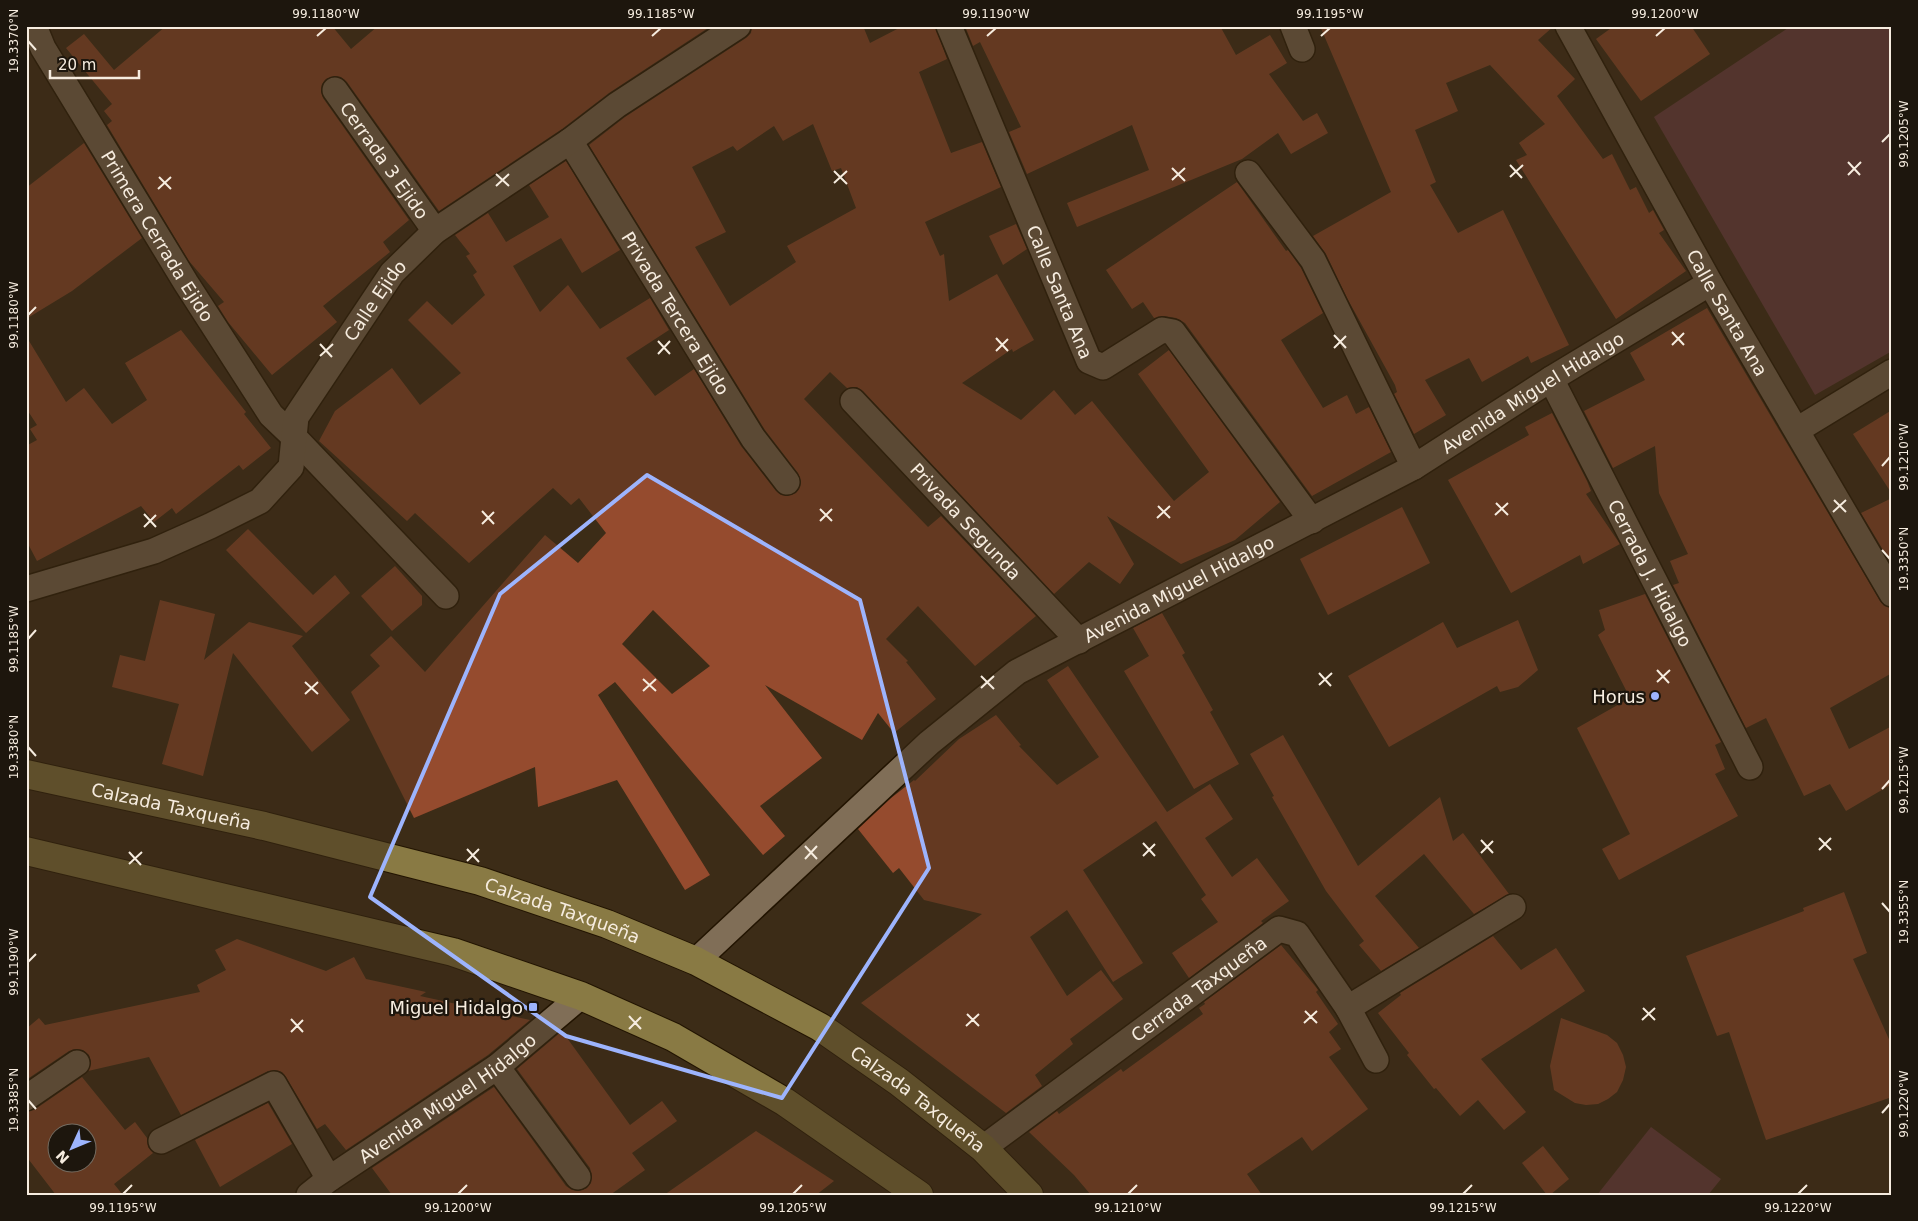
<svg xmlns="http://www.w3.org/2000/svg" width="1918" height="1221" font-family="'DejaVu Sans',sans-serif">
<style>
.green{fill:#703f48}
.building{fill:#954b2e;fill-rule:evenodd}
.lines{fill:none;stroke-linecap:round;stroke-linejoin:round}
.minor-casing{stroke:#221401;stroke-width:28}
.secondary-casing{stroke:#221401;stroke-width:30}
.minor{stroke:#806e57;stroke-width:25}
.secondary{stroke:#897a44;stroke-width:28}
.marked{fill:none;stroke:#9db4fd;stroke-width:4;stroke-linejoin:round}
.ticks{fill:none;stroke:#f6ecdf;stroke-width:2}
.poi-dot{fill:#9db4fd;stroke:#1d160d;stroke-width:2}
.labels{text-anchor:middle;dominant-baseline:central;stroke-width:4.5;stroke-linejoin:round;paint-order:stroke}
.street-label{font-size:18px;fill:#f6ecdf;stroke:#1d160d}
.poi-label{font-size:18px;fill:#f6ecdf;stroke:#1d160d;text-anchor:end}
.neatline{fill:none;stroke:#f6ecdf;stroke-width:2}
.ticks-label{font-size:12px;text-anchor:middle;fill:#f6ecdf}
</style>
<rect width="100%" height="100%" fill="#3c2c17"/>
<g class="green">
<path d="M1791,26H1892V351L1815,395L1654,117Z"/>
<path d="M1651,1127L1721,1179L1708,1195H1597Z"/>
</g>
<g class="building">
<path d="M166,26H332L351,49L378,26H711L609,93L562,129L439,211L347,82L341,77L334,76L326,79L322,84L321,91L323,98L409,220L383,242L390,252L323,306L337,322L272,375L228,322L218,306L224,302L189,261L107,125L112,121L104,111L112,104L66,48L84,34L114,70Z"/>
<path d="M752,26H863L870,43L903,26H935L947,59L919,72L951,153L982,142L1001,187L925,222L940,256L944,254L949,301L997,274L1034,340L1013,352L1012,349L962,383L1021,420L1054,390L1075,415L1092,401L1148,470L1174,501L1209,472L1138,374L1169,350L1280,502L1235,540L1181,564L1107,516L1134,564L1120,584L1089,562L1054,594L863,391L857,387L847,388L830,372L804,399L928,527L941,516L1036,616L975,666L918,606L886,639L908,661L906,662L936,699L894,733L878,713L862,740L765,685L822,758L760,806L785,836L763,855L615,682L598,695L710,875L685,890L617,780L538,807L535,767L414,818L351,692L380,666L370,655L391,636L425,672L545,535L578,563L606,533L579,498L571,505L553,488L469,563L415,513L407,521L319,441L335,411L392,368L420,405L461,373L408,320L427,301L452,325L485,295L473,275L477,272L466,256L470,254L455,235L488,213L506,242L549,217L529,185L566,161L620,250L582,273L561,238L513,266L540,312L568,285L600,329L650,298L669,330L626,358L655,396L694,369L741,446L776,491L781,495L788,496L796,493L800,487L801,481L798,473L765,430L589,145L625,117L746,38L751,33ZM813,124L832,171L841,168L856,208L787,246L796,262L730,306L695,247L726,232L692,167L733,146L737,151L774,126L783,141ZM653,610L710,666L672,694L622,644Z"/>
<path d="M965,26H1220L1236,55L1270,35L1287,63L1269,74L1303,121L1317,113L1328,133L1291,154L1278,133L1242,159L1077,227L1067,203L1149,170L1132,125L1027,174L1009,132L1021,127L980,42L973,46Z"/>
<path d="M1320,26H1554L1538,40L1575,79L1557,96L1603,159L1612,154L1630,190L1636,187L1649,213L1653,210L1664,230L1659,233L1686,271L1616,319L1516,160L1527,155L1519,143L1545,124L1490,65L1446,83L1458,111L1415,130L1436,182L1430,185L1458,233L1503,210L1569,345L1531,363L1528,356L1482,382L1469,358L1425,380L1446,415L1414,434L1394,394L1397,392L1395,385L1347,298L1326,254L1313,236L1391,192Z"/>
<path d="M1614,26H1691L1710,54L1641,101L1596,39Z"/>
<path d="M84,143L142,238L72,291L26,319V188Z"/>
<path d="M1237,182L1286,251L1288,250L1301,268L1323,313L1281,340L1323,408L1347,395L1356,414L1369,407L1391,452L1312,496L1185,323L1176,318L1164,316L1154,318L1143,302L1132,309L1106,270Z"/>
<path d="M1016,224L1027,249L1003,265L989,236Z"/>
<path d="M1707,308L1880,601L1884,606L1892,608V673L1830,708L1849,749L1892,726V784L1846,811L1830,784L1804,796L1766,718L1746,728L1673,585L1679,583L1670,561L1688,554L1659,493L1655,446L1613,468L1584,411L1645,380L1630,353Z"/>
<path d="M181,330L246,412L244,414L271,448L243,470L239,465L176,514L172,508L154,522L141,506L37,561L26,540V446L37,440L30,429L37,425L26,408V336L66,402L84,388L112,424L147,400L125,363Z"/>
<path d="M1892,410V494L1853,434Z"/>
<path d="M1552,413L1587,481L1591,491L1586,494L1620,544L1583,564L1580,555L1511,593L1448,480L1529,435L1525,427Z"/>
<path d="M1892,498V565L1861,513Z"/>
<path d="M1402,507L1430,563L1328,615L1300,559Z"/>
<path d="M248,529L313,595L335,575L350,593L306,633L226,550Z"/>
<path d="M395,566L422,596V605L392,631L361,596Z"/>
<path d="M1645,594L1721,742L1715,745L1725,769L1715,774L1738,816L1619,880L1602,849L1630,834L1577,728L1630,698L1598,635L1605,630L1599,610Z"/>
<path d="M160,600L215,614L204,660L249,622L303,636L292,646L350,720L312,752L233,653L203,776L162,764L179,704L112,687L120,655L145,661Z"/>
<path d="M1162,613L1185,653L1182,655L1213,710L1210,712L1239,764L1194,789L1124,671L1149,656L1133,628Z"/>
<path d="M1518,620L1538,670L1518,687L1500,692L1497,686L1389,747L1348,676L1443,622L1457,648Z"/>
<path d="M1068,666L1167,812L1210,784L1233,819L1205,838L1232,877L1257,858L1289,901L1261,921L1263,923L1189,978L1172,953L1218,922L1201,899L1206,895L1156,821L1083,870L1143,963L1113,982L1067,910L1030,937L1067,996L1101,970L1123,999L1070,1039L1073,1044L1035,1075L1042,1086L1006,1113L861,1003L982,914L924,900L899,868L893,873L858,829L891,798L914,780L915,781L959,739L996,715L1021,745L1019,746L1057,785L1099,757L1047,680Z"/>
<path d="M1283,735L1358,866L1440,797L1453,841L1463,833L1509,894L1474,914L1424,854L1375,896L1419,948L1381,971L1359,945L1364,941L1326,891L1272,797L1274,796L1250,754Z"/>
<path d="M1844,892L1867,953L1853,959L1892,1046V1097L1766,1140L1729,1032L1717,1036L1686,956L1804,911L1803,908Z"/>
<path d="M1493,936L1521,970L1556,948L1585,991L1481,1059L1526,1112L1504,1130L1478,1100L1460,1116L1436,1088L1434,1089L1407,1055L1409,1053L1378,1013L1401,995L1400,993Z"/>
<path d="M237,939L326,971L354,957L366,979L426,992L420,996L530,1020L488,1055L346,1150L325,1124L317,1129L286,1077L282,1072L275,1070L268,1071L181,1115L149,1057L88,1071L91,1062L89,1055L83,1050L75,1049L69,1051L26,1080V1029L39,1018L45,1025L200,992L197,985L226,970L215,950Z"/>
<path d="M1281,945L1315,986L1318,990L1316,992L1338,1024L1329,1032L1341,1049L1329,1057L1368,1109L1312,1151L1302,1137L1247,1174L1262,1195H1091L1074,1175L1029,1132L1057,1111L1059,1114L1121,1069L1123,1072L1203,1014L1199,1008L1205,1004L1204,1002Z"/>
<path d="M1561,1018L1607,1035L1617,1043L1623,1055L1626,1067L1623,1080L1617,1092L1608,1099L1598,1104L1586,1105L1575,1103L1554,1090L1550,1066Z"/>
<path d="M562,1031L630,1125L662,1101L677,1121L632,1153L645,1170L610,1195H392L372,1168L494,1087L566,1186L572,1190L579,1191L587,1188L591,1183L592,1176L590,1168L517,1069Z"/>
<path d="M82,1077L125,1130L135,1122L147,1138L148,1147L153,1153L114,1184L123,1195H56L26,1156V1112L34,1110ZM58,1134H88V1164H58Z"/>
<path d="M268,1103L292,1144L220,1187L195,1140Z"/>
<path d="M756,1131L834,1181L816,1195H664Z"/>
<path d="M1543,1146L1569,1179L1550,1195H1547L1522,1163Z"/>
</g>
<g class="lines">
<g class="minor-casing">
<g id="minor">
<path id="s1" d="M34,26L43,48L186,283L271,415L293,436L446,596"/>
<path id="s2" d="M949,26L1089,361L1103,367L1162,330L1173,332L1312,521"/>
<path d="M1293,26L1302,49"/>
<path id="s3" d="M1568,26L1710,283L1892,594"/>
<path id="s4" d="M335,90L435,231"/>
<path id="s5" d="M570,141L753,438L787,482"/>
<path d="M1248,173L1313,260L1414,467"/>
<path id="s6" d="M1551,379L1750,767"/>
<path id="s7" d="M853,401L1079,641"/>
<path d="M1797,430L1892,372"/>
<path id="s8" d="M26,589L154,551L210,526L260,501L291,467L296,417L392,273L435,231L570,141L617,105L738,26"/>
<path id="s9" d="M696,961L929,743L1017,672L1414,467L1551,379L1710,283"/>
<path d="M1348,1008L1513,907"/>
<path d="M497,1067L578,1177"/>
<path d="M26,1098L77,1063"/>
<path d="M161,1141L274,1084L329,1179"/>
<path id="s10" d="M983,1148L1279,929L1297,934L1348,1008L1376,1060"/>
<path id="s11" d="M309,1195L329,1179L497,1067L581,996"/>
</g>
</g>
<g class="secondary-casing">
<g id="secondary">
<path id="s12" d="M26,774L264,826L480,881L607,924L696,961L820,1027L899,1082L983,1148L1029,1195"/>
<path d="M26,851L453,952L581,996L673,1037L785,1102L919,1195"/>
</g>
</g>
<use href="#minor" class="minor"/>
<use href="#secondary" class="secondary"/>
</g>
<path d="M0 0H1918V1221H0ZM647,475L860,600L929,868L782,1098L566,1036L370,897L500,594Z" fill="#3c2c17" fill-opacity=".55" fill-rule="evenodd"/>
<path class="marked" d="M647,475L860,600L929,868L782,1098L566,1036L370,897L500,594Z"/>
<path class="ticks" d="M317,36L326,28M652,36L661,28M987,36L996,28M1321,36L1330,28M1656,36L1665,28M28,41L36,50M1882,142L1890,134M1848,162L1860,175M1510,165L1522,178M1172,168L1185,181M834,171L847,184M496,174L509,186M1848,175L1861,162M159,177L171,189M1510,177L1523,165M1172,180L1185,168M834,183L847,171M496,186L509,174M158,189L171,177M28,315L36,307M1672,332L1684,345M1334,335L1346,348M996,338L1008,351M658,341L670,354M320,344L332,357M1672,345L1684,333M1334,348L1346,336M996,351L1008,339M658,354L670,341M320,356L333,344M1882,466L1890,457M1834,500L1846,512M1496,503L1508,515M1158,506L1170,518M820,509L832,521M482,511L494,524M1833,512L1846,500M144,514L156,527M1495,515L1508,503M1157,518L1170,506M820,521L832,509M482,524L494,512M144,527L156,515M1882,550L1890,559M28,639L36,630M1657,670L1669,683M1319,673L1331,686M981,676L994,689M643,679L656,691M305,682L318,694M1657,682L1670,670M1319,685L1332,673M981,688L994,676M643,691L656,679M305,694L318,682M28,747L36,756M1882,789L1890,780M1819,838L1831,850M1481,840L1493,853M1143,843L1155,856M805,846L817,859M467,849L479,862M1819,850L1831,838M129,852L141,865M1481,853L1493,841M1143,856L1155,844M805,859L817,846M467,861L479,849M129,864L142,852M1882,903L1890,912M28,962L36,954M1643,1008L1655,1020M1305,1011L1317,1023M967,1014L979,1026M629,1016L641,1029M291,1019L303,1032M1642,1020L1655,1008M1304,1023L1317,1011M966,1026L979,1014M629,1029L641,1017M291,1032L303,1020M28,1100L36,1109M1882,1113L1890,1104M123,1194L132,1185M458,1194L467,1185M793,1194L802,1185M1128,1194L1137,1185M1463,1194L1472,1185M1798,1194L1807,1185"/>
<g class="poi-dot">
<circle cx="1655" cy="696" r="5"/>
<rect x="528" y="1002" width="10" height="10" rx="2.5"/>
</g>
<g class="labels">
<g class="street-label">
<text stroke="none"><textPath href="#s4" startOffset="86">Cerrada 3 Ejido</textPath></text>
<text stroke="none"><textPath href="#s1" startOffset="244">Primera Cerrada Ejido</textPath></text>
<text stroke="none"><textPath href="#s2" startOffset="288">Calle Santa Ana</textPath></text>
<text stroke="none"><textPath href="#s8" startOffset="488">Calle Ejido</textPath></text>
<text stroke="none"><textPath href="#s3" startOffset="328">Calle Santa Ana</textPath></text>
<text stroke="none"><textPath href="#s5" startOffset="202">Privada Tercera Ejido</textPath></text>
<text stroke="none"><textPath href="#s9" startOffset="1019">Avenida Miguel Hidalgo</textPath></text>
<text stroke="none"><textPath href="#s7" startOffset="165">Privada Segunda</textPath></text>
<text stroke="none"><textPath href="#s6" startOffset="218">Cerrada J. Hidalgo</textPath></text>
<text stroke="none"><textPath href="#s9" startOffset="614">Avenida Miguel Hidalgo</textPath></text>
<text stroke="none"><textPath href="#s12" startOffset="149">Calzada Taxqueña</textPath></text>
<text stroke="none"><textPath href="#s12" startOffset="554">Calzada Taxqueña</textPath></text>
<text stroke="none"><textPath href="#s10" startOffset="268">Cerrada Taxqueña</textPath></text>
<text stroke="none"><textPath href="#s11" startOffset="169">Avenida Miguel Hidalgo</textPath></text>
<text stroke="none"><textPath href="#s12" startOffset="959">Calzada Taxqueña</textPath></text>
</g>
<g class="poi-label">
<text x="1645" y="696">Horus</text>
<text x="523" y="1007">Miguel Hidalgo</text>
</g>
</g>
<rect width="1918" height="1221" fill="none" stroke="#1d160d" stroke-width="55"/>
<g transform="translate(72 1148) rotate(226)"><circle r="24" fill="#1d160d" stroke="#746c61"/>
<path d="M0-4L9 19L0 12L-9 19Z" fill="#9db4fd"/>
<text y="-8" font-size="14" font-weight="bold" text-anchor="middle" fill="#f6ecdf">N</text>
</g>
<path d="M50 70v8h89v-8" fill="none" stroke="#f6ecdf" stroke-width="2.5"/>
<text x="58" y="70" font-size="15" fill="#f6ecdf" stroke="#1d160d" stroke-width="4" paint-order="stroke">20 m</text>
<rect x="28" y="28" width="1862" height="1166" class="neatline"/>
<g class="ticks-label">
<text x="326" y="18">99.1180°W</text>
<text x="661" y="18">99.1185°W</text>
<text x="996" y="18">99.1190°W</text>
<text x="1330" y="18">99.1195°W</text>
<text x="1665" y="18">99.1200°W</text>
<text transform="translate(14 41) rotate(-90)" y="4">19.3370°N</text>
<text transform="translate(1904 134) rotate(-90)" y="4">99.1205°W</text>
<text transform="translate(14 315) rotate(-90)" y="4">99.1180°W</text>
<text transform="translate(1904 457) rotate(-90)" y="4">99.1210°W</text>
<text transform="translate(1904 559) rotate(-90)" y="4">19.3350°N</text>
<text transform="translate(14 639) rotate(-90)" y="4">99.1185°W</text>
<text transform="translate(14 747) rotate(-90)" y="4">19.3380°N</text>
<text transform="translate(1904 780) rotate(-90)" y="4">99.1215°W</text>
<text transform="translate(1904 912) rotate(-90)" y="4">19.3355°N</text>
<text transform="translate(14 962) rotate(-90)" y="4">99.1190°W</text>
<text transform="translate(14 1100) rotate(-90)" y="4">19.3385°N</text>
<text transform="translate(1904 1104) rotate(-90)" y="4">99.1220°W</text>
<text x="123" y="1212">99.1195°W</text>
<text x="458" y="1212">99.1200°W</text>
<text x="793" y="1212">99.1205°W</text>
<text x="1128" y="1212">99.1210°W</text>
<text x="1463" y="1212">99.1215°W</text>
<text x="1798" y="1212">99.1220°W</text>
</g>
</svg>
